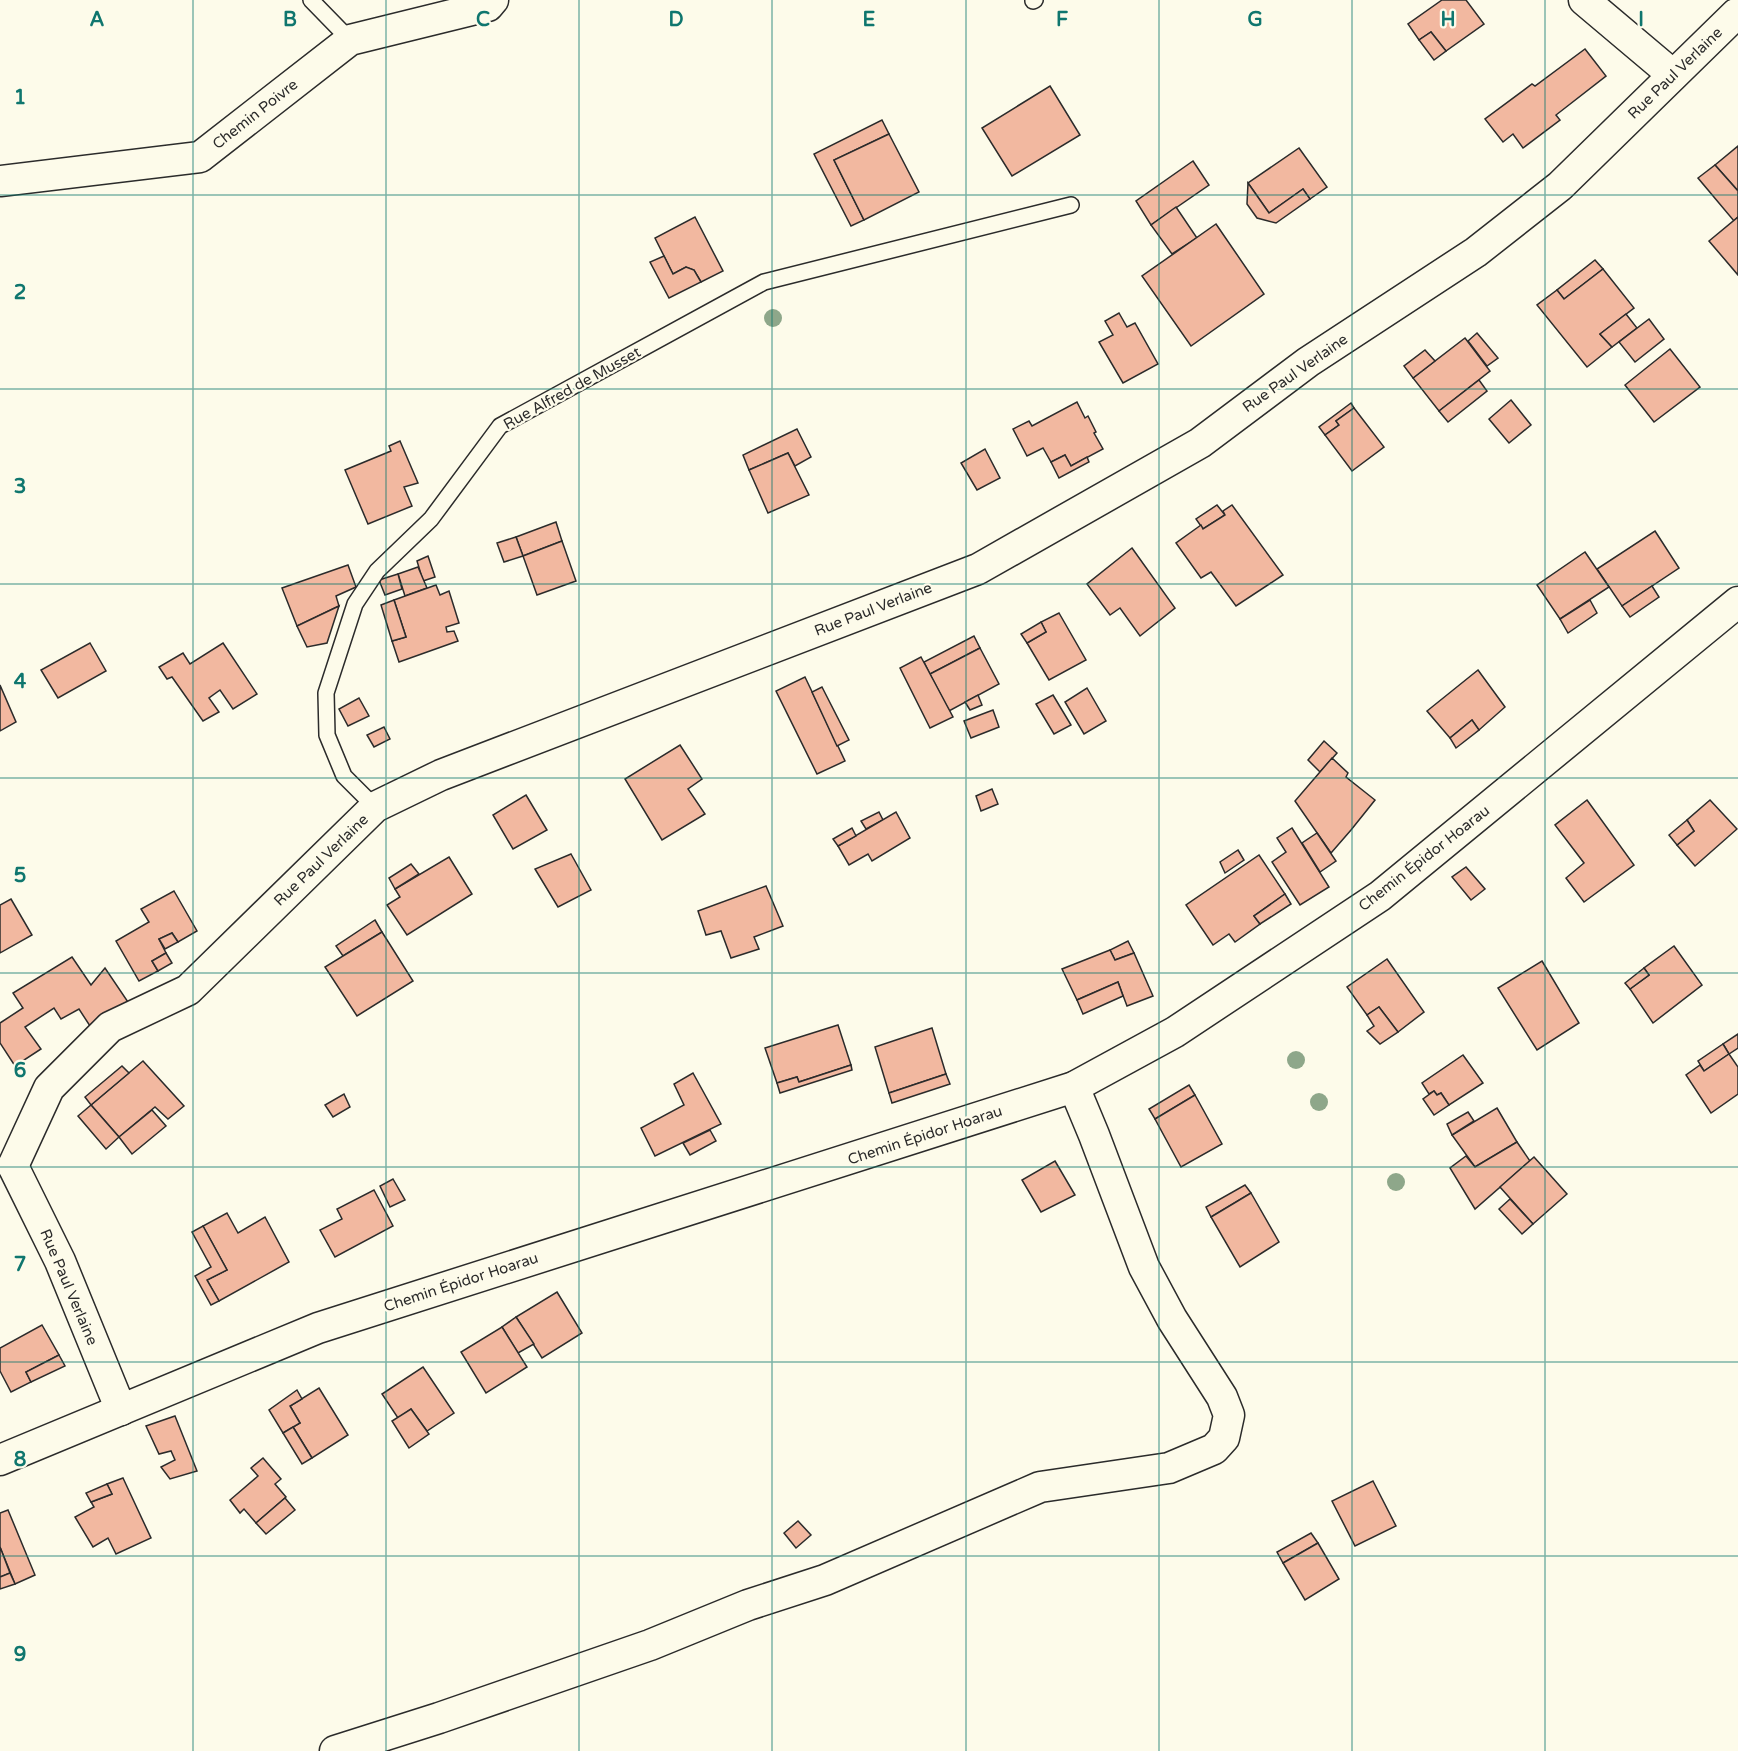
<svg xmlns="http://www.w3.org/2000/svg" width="1738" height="1751" font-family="'Varela Round',sans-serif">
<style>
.building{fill:#f2b8a0;stroke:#2b2b2b;stroke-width:1.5}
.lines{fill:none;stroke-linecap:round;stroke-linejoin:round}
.service-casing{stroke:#2b2b2b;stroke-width:18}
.minor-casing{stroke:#2b2b2b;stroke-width:33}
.service{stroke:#fdfbea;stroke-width:15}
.minor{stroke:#fdfbea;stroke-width:30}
.tree{fill:#8ea78a}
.grid{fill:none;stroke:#0f766e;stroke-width:1.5;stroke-opacity:0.55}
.labels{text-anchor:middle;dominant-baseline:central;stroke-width:4.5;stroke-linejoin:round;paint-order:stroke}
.street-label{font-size:15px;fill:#2b2b2b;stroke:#fdfbea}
.grid-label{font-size:20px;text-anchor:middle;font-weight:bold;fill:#0f766e;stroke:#fdfbea;stroke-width:4.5;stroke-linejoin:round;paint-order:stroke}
</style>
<rect width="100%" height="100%" fill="#fdfbea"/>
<g class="building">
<path d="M1442,0H1466L1484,24L1446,51L1431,32L1419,40L1408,24Z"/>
<path d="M1431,32L1446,51L1434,60L1419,40Z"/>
<path d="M1585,49L1606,76L1556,115L1560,120L1523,148L1513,134L1503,142L1485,119L1532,84L1535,86Z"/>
<path d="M1050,86L1080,135L1012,176L982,128Z"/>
<path d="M882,120L889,134L834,160L864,220L851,226L814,154Z"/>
<path d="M889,134L919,192L864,220L834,160Z"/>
<path d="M1738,146V191L1715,165Z"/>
<path d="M1299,148L1327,187L1310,199L1303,189L1269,213L1248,183Z"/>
<path d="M1193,161L1209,185L1151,225L1136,201Z"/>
<path d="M1715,165L1738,191V217L1734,221L1698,178Z"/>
<path d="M1248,183L1269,213L1303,189L1310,199L1276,223L1257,218L1247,204Z"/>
<path d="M1176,207L1197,238L1172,254L1151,225Z"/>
<path d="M695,217L723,271L701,282L694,270L686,267L673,274L655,238Z"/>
<path d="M1738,217V275L1709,241Z"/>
<path d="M1216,224L1264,294L1191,346L1142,276Z"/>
<path d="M664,256L673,274L686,267L694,270L701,282L669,298L650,262Z"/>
<path d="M1595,260L1603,269L1564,299L1557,290Z"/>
<path d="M1603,269L1634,308L1600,334L1612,347L1587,367L1537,305L1557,290L1564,299Z"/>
<path d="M1119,313L1127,327L1135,323L1158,364L1123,383L1099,342L1113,335L1105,321Z"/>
<path d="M1626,314L1637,328L1612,347L1600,334Z"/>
<path d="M1649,319L1664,339L1635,362L1619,342Z"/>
<path d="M1477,333L1498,358L1487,366L1468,341Z"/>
<path d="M1465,338L1490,371L1439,411L1413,378Z"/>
<path d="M1670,349L1700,387L1654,422L1625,385Z"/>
<path d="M1425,350L1435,361L1413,378L1404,366Z"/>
<path d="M1479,380L1487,391L1448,422L1439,411Z"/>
<path d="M1511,400L1531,425L1509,443L1489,419Z"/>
<path d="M1077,402L1085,418L1088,416L1096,432L1094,433L1103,449L1071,466L1065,455L1051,462L1043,448L1027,456L1013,429L1029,421L1032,426Z"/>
<path d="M1351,403L1354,408L1336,421L1339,425L1325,435L1319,427Z"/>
<path d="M1354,408L1384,447L1352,471L1325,435L1339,425L1336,421Z"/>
<path d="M797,429L811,457L795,466L788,453L749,470L743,455Z"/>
<path d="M400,441L418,483L404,487L412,506L368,524L345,470L391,451L389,446Z"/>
<path d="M985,449L1000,478L977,490L961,463Z"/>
<path d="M788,453L809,495L768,513L749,470Z"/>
<path d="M1065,455L1071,466L1087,457L1089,462L1059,478L1051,462Z"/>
<path d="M1217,505L1225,515L1203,529L1196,519Z"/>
<path d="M1232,505L1283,575L1236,606L1211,572L1201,578L1176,543L1201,525L1203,529L1225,515L1223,511Z"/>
<path d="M556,522L562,541L523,556L516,537Z"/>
<path d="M1655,531L1679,568L1622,606L1597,569Z"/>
<path d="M516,537L523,556L504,562L497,543Z"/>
<path d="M562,541L576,581L537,595L523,556Z"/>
<path d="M1132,548L1175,608L1140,636L1120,608L1110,615L1087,584Z"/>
<path d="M1585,552L1609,587L1560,619L1537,585Z"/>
<path d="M428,556L435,577L423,581L417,561Z"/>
<path d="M348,565L356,587L336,596L339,606L297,626L282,588Z"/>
<path d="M418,567L427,588L405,596L398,574Z"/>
<path d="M398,574L402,589L385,595L379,580Z"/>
<path d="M436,585L440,595L449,591L459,623L446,627L447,632L454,631L458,641L399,662L392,641L406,637L394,600Z"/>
<path d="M1652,586L1659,597L1630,617L1622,606Z"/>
<path d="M394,600L406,637L392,641L381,605Z"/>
<path d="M1590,600L1597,613L1568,633L1560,619Z"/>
<path d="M339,606L327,643L307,647L297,626Z"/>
<path d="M1059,613L1086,660L1049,680L1027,643L1046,632L1041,622Z"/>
<path d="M1041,622L1046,632L1027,643L1021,634Z"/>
<path d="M974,636L980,648L930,674L924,662Z"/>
<path d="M90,643L106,671L58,698L41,670Z"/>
<path d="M223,643L257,694L233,709L220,690L209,698L219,712L203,721L172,677L167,679L159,667L183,653L190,664Z"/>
<path d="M980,648L999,684L949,711L930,674Z"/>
<path d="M921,657L953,717L930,728L900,668Z"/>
<path d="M1478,670L1505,707L1479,730L1472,720L1450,738L1427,711Z"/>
<path d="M805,677L845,761L817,774L776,691Z"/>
<path d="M0,685L16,722L0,731Z"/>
<path d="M822,687L849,740L837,746L812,692Z"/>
<path d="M1087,688L1106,721L1084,734L1065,702Z"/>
<path d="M978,695L982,705L970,710L965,702Z"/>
<path d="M1053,695L1071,725L1054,734L1036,704Z"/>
<path d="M359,698L369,716L348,726L339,709Z"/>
<path d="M993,710L999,727L971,738L964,721Z"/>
<path d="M1472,720L1479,730L1456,748L1450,738Z"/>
<path d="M384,727L390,739L374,747L367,735Z"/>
<path d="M1324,741L1337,753L1320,772L1308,760Z"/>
<path d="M680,745L702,779L688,789L705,814L662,840L625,779Z"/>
<path d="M1332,758L1348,773L1346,777L1375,800L1351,830L1331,853L1295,801Z"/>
<path d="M992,789L998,804L981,811L976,796Z"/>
<path d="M526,795L547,830L513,849L493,815Z"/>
<path d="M1587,800L1634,865L1584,902L1566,878L1584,863L1555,825Z"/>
<path d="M1710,800L1737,829L1695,866L1677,845L1694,831L1687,820Z"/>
<path d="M879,812L883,820L866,829L861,821Z"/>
<path d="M896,812L910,838L872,861L868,854L849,865L838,846Z"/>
<path d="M1687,820L1694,831L1677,845L1669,835Z"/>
<path d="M852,828L856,836L838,846L833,839Z"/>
<path d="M1292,828L1329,887L1300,905L1272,862L1286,852L1277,838Z"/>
<path d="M1317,833L1336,861L1320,872L1302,843Z"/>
<path d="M1238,850L1244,860L1225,873L1220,862Z"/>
<path d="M571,854L591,890L558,907L535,869Z"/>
<path d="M1259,855L1285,894L1254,916L1260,924L1235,942L1229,934L1213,945L1186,905Z"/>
<path d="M449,857L472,894L407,935L387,905L400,897L395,889Z"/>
<path d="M411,864L419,874L395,889L389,878Z"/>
<path d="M1466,867L1485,889L1471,900L1452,877Z"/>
<path d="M766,886L783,926L754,937L759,949L731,958L721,931L706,935L698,911Z"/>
<path d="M174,891L197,931L178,942L172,933L159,939L166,953L152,961L158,971L139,981L116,941L149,922L141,909Z"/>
<path d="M1285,894L1291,904L1260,924L1254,916Z"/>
<path d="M11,899L32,935L0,953V905Z"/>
<path d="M375,920L382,932L343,956L336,946Z"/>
<path d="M382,932L413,981L357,1016L325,967Z"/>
<path d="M172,933L178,942L165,949L159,939Z"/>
<path d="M1128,941L1134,953L1115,960L1110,950Z"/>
<path d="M1674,946L1702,985L1653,1023L1630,989L1649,975L1644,968Z"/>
<path d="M1110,950L1115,960L1134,953L1153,996L1127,1006L1118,982L1077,1000L1062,969Z"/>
<path d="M166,953L172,963L158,971L152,961Z"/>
<path d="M72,957L91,985L105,968L128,1002L90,1026L79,1009L61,1019L54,1008L25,1027L41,1049L15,1066L0,1043V1023L23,1008L13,993Z"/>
<path d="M1387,959L1424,1012L1398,1032L1379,1007L1367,1015L1347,987Z"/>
<path d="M1542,961L1579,1023L1537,1050L1498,988Z"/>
<path d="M1644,968L1649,975L1630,989L1625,983Z"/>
<path d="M1118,982L1123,996L1083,1014L1077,1000Z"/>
<path d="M1379,1007L1398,1032L1380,1044L1367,1031L1374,1026L1367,1015Z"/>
<path d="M838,1025L851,1065L799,1082L797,1077L777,1083L765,1048Z"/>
<path d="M932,1028L946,1074L889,1093L875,1047Z"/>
<path d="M1738,1034V1048L1729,1054L1723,1044Z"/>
<path d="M1723,1044L1729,1054L1704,1071L1698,1061Z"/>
<path d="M1729,1054L1738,1067V1094L1711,1113L1686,1075L1700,1065L1704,1071Z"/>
<path d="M1463,1055L1483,1083L1449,1105L1441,1093L1437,1095L1434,1091L1429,1094L1422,1083Z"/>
<path d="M143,1061L184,1106L168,1119L155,1107L119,1137L91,1105Z"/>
<path d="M851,1065L852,1070L780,1093L777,1083L797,1077L799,1082Z"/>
<path d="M122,1066L129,1073L91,1105L85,1097Z"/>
<path d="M693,1073L721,1124L655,1156L641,1128L684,1105L674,1084Z"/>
<path d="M946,1074L950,1084L892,1103L889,1093Z"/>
<path d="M1189,1085L1195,1095L1155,1119L1149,1109Z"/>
<path d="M1434,1091L1437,1095L1441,1093L1449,1105L1434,1115L1423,1099Z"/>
<path d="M344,1094L350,1107L333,1117L325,1105Z"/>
<path d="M1195,1095L1222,1144L1181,1167L1155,1119Z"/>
<path d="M91,1105L119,1137L106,1149L78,1116Z"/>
<path d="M1497,1108L1517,1142L1475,1167L1452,1135Z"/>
<path d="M152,1110L166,1126L132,1154L119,1137Z"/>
<path d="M1468,1112L1474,1121L1452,1135L1447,1124Z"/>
<path d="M710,1130L716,1141L690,1155L683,1143Z"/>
<path d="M1517,1142L1530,1161L1475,1209L1450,1168L1466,1156L1475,1167Z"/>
<path d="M1534,1157L1567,1194L1533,1224L1500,1187Z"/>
<path d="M1055,1161L1075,1195L1041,1212L1022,1180Z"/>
<path d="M393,1179L405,1200L390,1207L380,1186Z"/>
<path d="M1245,1185L1251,1193L1211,1217L1206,1207Z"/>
<path d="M374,1190L393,1226L335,1257L320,1230L342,1219L337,1209Z"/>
<path d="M1251,1193L1279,1242L1240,1267L1211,1217Z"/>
<path d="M1510,1199L1533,1224L1522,1234L1499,1209Z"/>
<path d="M227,1213L238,1233L265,1217L289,1262L219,1301L207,1280L227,1270L203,1226Z"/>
<path d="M203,1226L227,1270L207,1280L219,1301L211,1305L195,1276L211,1267L192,1232Z"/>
<path d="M557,1292L582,1333L542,1358L516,1317Z"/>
<path d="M516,1317L534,1344L518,1353L502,1327Z"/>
<path d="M42,1325L59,1355L26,1372L31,1382L11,1392L0,1371V1348Z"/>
<path d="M502,1327L527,1367L486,1393L461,1352Z"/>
<path d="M59,1355L65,1366L31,1382L26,1372Z"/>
<path d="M423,1367L454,1413L427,1431L411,1409L398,1418L382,1394Z"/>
<path d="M319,1388L348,1435L312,1458L293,1427L300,1423L290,1406Z"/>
<path d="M297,1390L302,1399L290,1406L300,1423L283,1433L269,1410Z"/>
<path d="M411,1409L429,1434L409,1448L392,1421Z"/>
<path d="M175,1416L197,1471L170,1479L161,1467L175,1460L171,1451L159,1454L146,1426Z"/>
<path d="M293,1427L312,1458L302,1464L283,1433Z"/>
<path d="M263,1458L281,1479L275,1484L286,1497L256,1523L244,1509L240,1513L230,1500L258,1476L251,1468Z"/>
<path d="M123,1478L151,1538L116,1554L108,1538L93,1547L75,1517L94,1507L91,1502L112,1494L107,1484Z"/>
<path d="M1373,1481L1396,1526L1355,1546L1332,1501Z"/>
<path d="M107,1484L112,1494L91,1502L86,1493Z"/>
<path d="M285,1498L295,1510L266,1534L256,1523Z"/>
<path d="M8,1510L35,1575L15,1584L0,1547V1513Z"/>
<path d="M798,1521L811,1535L796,1548L784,1533Z"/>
<path d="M1311,1533L1318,1543L1283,1563L1277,1552Z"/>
<path d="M1318,1543L1339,1579L1305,1600L1283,1563Z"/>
<path d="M0,1547L10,1573L0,1577Z"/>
<path d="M10,1573L15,1584L0,1589V1577Z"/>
</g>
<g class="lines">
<g class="service-casing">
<g id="service">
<path d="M311,0L350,40"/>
<path d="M1033,1L1035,0"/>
<path d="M375,807L344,776L327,735L326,693L355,604L377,571L431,519L500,426L764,282L1071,205"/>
</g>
</g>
<g class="minor-casing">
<g id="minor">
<path d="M1584,0L1673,75"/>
<path d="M0,181L200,157L350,40L488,6L493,0"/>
<path d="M13,1166L49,1088L110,1027L188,990L375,807L441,775L978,569L1200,443L1308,362L1476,252L1560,186L1736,14"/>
<path d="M13,1166L60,1261L121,1410"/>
<path d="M0,1460L318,1328L1074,1087L1175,1032L1380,896L1738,602"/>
<path d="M335,1751L439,1718L650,1645L748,1605L825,1580L1040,1487L1169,1468L1214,1449L1224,1438L1229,1415L1222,1397L1172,1319L1144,1267L1094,1135L1074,1087"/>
</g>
</g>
<use href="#service" class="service"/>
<use href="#minor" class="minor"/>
</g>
<g class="tree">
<circle cx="773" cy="318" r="9"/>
<circle cx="1296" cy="1060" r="9"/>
<circle cx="1319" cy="1102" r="9"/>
<circle cx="1396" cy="1182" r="9"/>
</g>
<path class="grid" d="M193,0V1751M386,0V1751M579,0V1751M772,0V1751M966,0V1751M1159,0V1751M1352,0V1751M1545,0V1751M0,195H1738M0,389H1738M0,584H1738M0,778H1738M0,973H1738M0,1167H1738M0,1362H1738M0,1556H1738"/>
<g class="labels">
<g class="street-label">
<text transform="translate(1675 73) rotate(-44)">Rue Paul Verlaine</text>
<text transform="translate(255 114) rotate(-38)">Chemin Poivre</text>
<text transform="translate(1295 373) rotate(-35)">Rue Paul Verlaine</text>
<text transform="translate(572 388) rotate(-29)">Rue Alfred de Musset</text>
<text transform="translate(873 609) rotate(-21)">Rue Paul Verlaine</text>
<text transform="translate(1424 858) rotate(-38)">Chemin Épidor Hoarau</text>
<text transform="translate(321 860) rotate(-44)">Rue Paul Verlaine</text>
<text transform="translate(925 1135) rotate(-18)">Chemin Épidor Hoarau</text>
<text transform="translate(461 1282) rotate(-18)">Chemin Épidor Hoarau</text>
<text transform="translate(69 1287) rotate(67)">Rue Paul Verlaine</text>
</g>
</g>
<g class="grid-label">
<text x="97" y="26">A</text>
<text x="290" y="26">B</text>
<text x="483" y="26">C</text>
<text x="676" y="26">D</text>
<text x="869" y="26">E</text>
<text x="1062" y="26">F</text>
<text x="1255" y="26">G</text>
<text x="1448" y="26">H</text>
<text x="1641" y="26">I</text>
<text x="20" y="104">1</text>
<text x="20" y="299">2</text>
<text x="20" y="493">3</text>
<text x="20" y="688">4</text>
<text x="20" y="882">5</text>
<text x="20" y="1077">6</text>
<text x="20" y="1271">7</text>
<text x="20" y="1466">8</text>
<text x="20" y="1661">9</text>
</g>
</svg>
